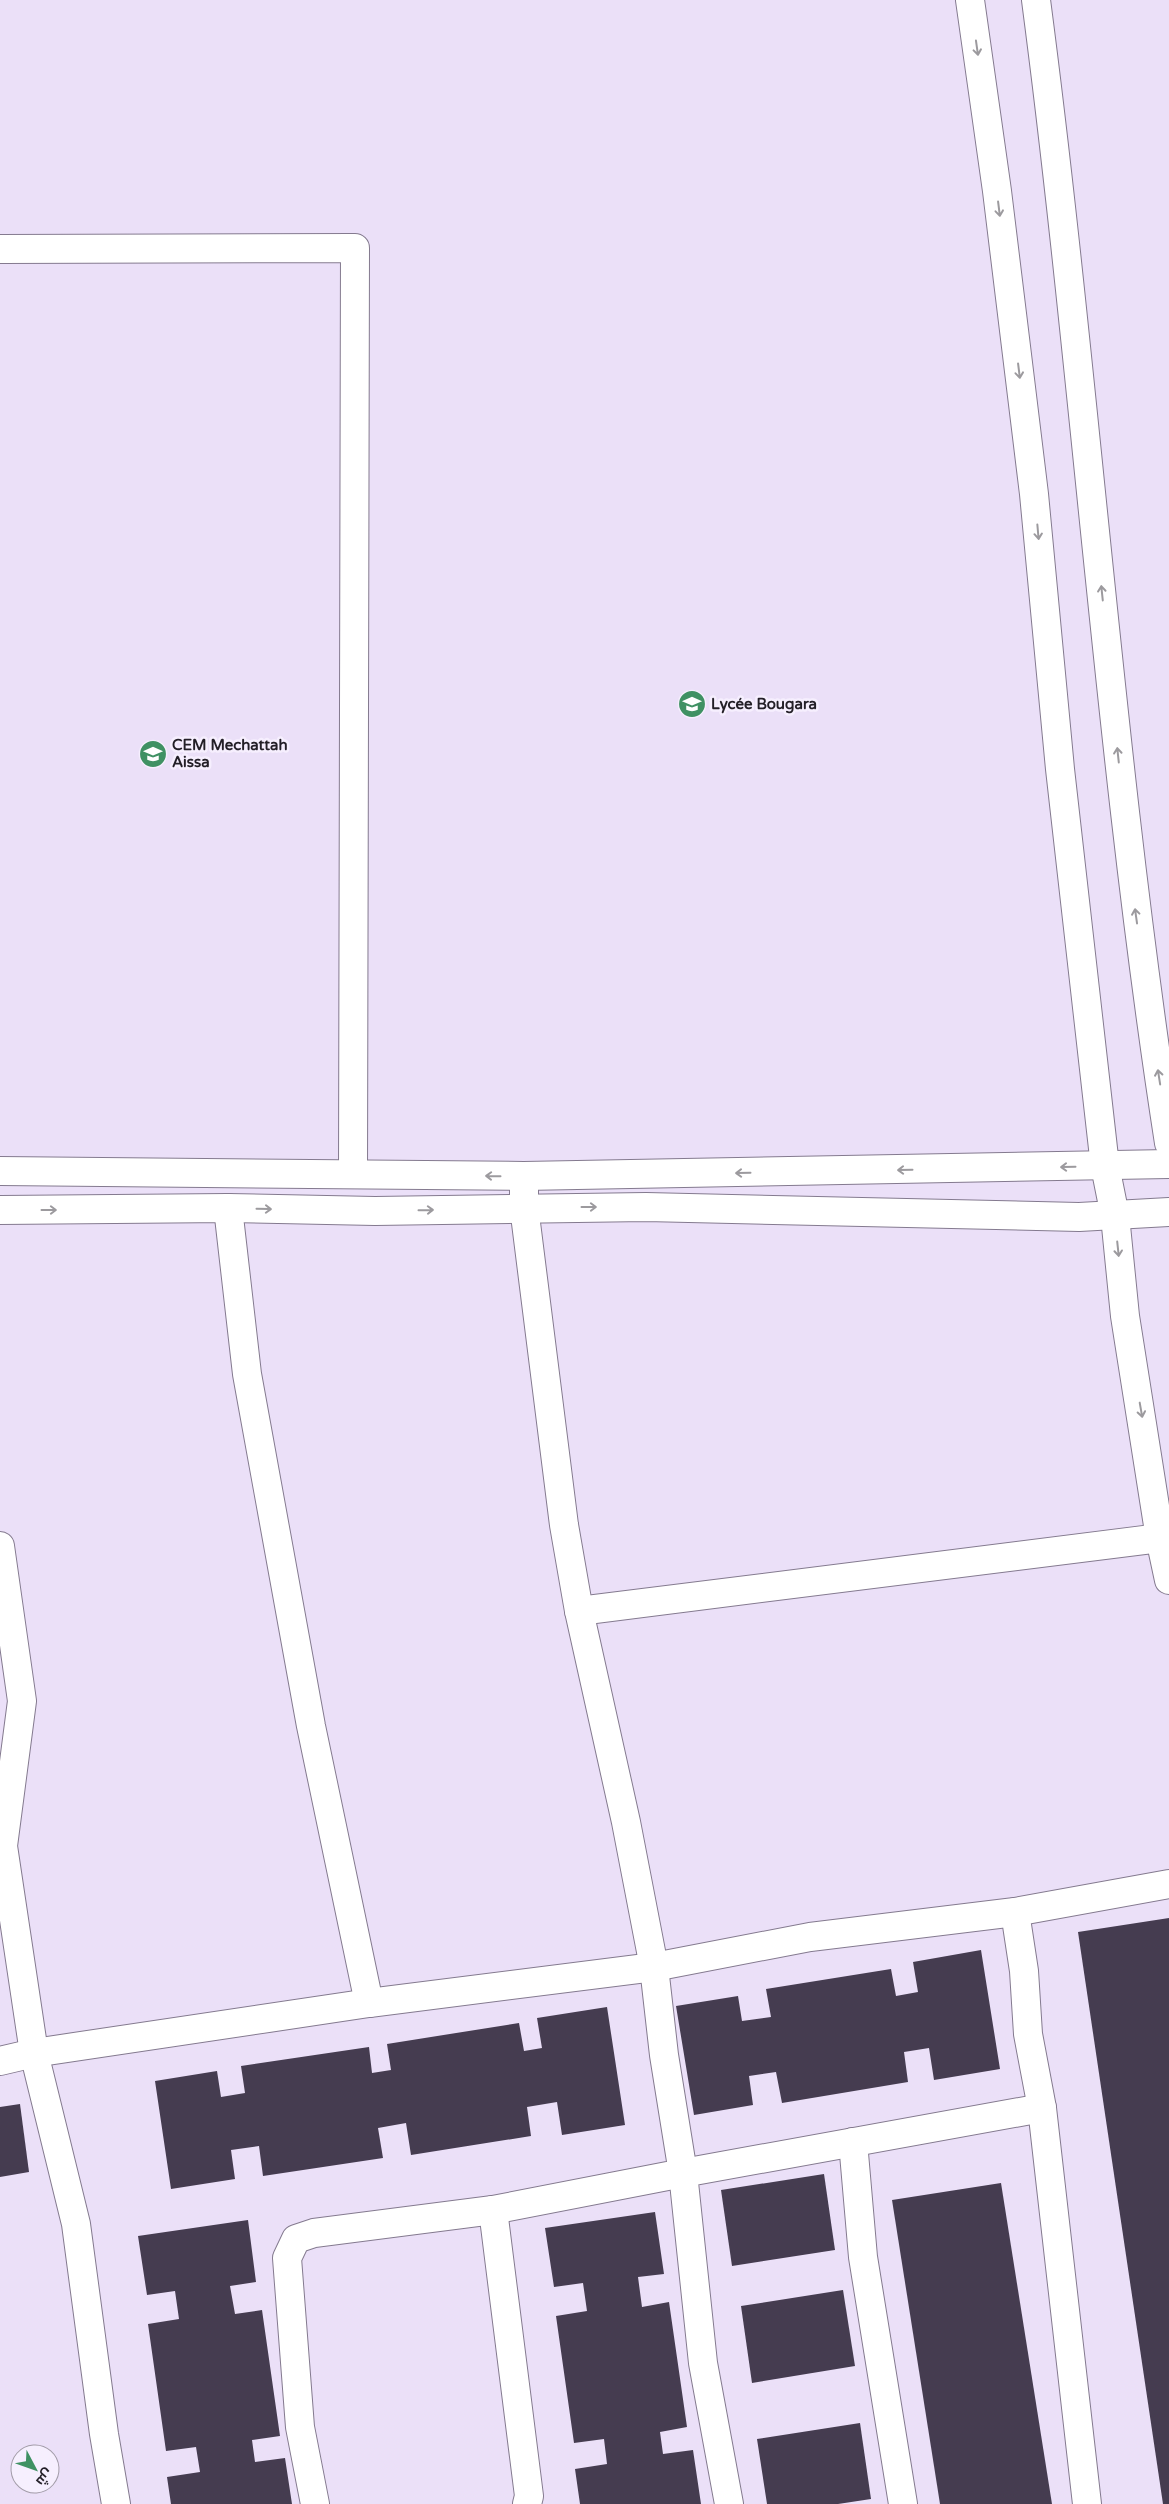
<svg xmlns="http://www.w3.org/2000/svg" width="1169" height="2504" font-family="'Varela Round',Cairo,sans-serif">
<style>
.building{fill:#453c50}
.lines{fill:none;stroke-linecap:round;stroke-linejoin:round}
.minor-casing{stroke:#847a8f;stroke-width:30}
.tertiary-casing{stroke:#847a8f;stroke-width:30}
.secondary-casing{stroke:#847a8f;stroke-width:30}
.minor{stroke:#fff;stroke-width:28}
.tertiary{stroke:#fff;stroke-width:28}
.secondary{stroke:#fff;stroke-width:28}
.oneway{stroke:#9c9a9e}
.labels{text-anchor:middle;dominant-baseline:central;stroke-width:5;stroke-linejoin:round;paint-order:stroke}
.poi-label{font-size:15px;font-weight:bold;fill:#231f27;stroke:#f6effe;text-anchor:start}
</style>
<rect width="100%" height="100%" fill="#ebe0f8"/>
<g class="building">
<path d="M1169,1918V2504H1163L1078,1932Z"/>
<path d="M981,1950L1000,2069L934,2080L929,2048L904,2052L908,2082L782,2103L776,2072L749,2076L753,2105L694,2115L676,2006L738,1996L742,2021L771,2017L766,1989L891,1969L896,1996L918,1992L913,1962Z"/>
<path d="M607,2007L625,2125L562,2135L557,2102L527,2107L531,2136L411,2155L406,2123L378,2128L383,2158L263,2176L259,2146L231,2150L235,2179L171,2189L155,2081L217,2071L221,2097L245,2093L241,2066L369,2047L372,2073L391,2070L387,2044L519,2023L524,2051L542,2048L537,2018Z"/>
<path d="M20,2104L29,2172L0,2177V2107Z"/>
<path d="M824,2174L835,2250L732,2266L721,2190Z"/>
<path d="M1001,2183L1052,2504H940L892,2200Z"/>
<path d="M655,2212L664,2274L638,2277L642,2307L669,2302L687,2427L660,2432L663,2454L693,2450L701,2504H580L575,2469L607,2464L604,2439L574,2443L556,2316L587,2311L583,2283L554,2287L545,2228Z"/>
<path d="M248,2220L256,2282L230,2286L235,2314L262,2310L280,2436L252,2440L255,2462L285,2458L292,2504H171L167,2477L200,2472L196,2447L166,2451L148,2324L179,2319L175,2291L147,2295L138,2236Z"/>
<path d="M843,2290L855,2366L752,2383L741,2306Z"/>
<path d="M860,2423L871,2499L838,2504H767L757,2439Z"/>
</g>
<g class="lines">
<g class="minor-casing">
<g id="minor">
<path d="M970,0L997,191L1034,494L1060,769L1105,1166"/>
<path d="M1036,0C1086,380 1110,764 1169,1143"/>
<path d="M0,249L355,248L353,1174"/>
<path d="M228,1208L247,1374L311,1726L369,2003"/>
<path d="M0,1546L22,1701L3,1846L34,2053L76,2224L104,2434L116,2504"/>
<path d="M579,1611L1160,1538"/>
<path d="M1015,1912L1024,1971L1028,2034L1042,2108L1087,2504"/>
<path d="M0,2061L34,2053L369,2003L654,1967L810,1937L1015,1912L1169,1884"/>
<path d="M853,2142L863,2257L903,2504"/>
<path d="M493,2210L529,2496L527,2504"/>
<path d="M315,2504L300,2427L287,2258L296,2239L314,2233L493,2210L683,2173L664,2055L654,1967L626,1822L579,1611L564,1525L524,1207V1176"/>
<path d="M729,2504L703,2363L683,2173L1042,2108"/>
</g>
</g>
<g class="tertiary-casing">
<path id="tertiary" d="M1105,1166L1115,1216L1125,1316L1160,1538L1169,1580"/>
</g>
<g class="secondary-casing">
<g id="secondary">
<path d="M0,1171L524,1176L1169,1164"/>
<path d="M0,1210L228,1208L375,1211L646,1207L1079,1217L1169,1212"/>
</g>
</g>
<use href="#minor" class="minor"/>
<use href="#tertiary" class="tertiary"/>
<use href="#secondary" class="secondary"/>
</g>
<defs><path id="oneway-shaft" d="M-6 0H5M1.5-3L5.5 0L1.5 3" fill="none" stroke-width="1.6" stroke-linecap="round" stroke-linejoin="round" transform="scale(1.25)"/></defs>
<g class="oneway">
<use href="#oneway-shaft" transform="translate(977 48) rotate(82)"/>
<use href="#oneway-shaft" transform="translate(999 209) rotate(83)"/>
<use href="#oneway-shaft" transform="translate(1019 371) rotate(83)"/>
<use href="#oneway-shaft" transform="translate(1038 532) rotate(85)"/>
<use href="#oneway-shaft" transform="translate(1102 593) rotate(-96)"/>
<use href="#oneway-shaft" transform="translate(1118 755) rotate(-96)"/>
<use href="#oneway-shaft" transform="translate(1136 916) rotate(-98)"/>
<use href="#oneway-shaft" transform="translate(1159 1077) rotate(-99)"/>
<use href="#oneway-shaft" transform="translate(1068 1167) rotate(179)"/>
<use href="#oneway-shaft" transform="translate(905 1170) rotate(179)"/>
<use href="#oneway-shaft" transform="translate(743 1173) rotate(179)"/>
<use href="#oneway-shaft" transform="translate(493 1176) rotate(-179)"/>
<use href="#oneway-shaft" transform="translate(589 1207)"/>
<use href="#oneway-shaft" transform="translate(264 1209) rotate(1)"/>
<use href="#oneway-shaft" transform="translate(49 1210)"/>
<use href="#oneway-shaft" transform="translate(426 1210) rotate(-1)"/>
<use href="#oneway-shaft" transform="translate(1118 1249) rotate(84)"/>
<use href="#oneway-shaft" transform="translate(1141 1410) rotate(80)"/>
</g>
<defs>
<g id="school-disc" transform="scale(1.4375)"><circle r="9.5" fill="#3f9163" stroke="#f6effe"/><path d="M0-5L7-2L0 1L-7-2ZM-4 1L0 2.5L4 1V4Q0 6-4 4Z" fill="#fff"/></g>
</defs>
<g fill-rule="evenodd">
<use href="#school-disc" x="692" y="704"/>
<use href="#school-disc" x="153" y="754"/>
</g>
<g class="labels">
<g class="poi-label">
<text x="711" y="704">Lycée Bougara</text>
<text x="172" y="745">CEM Mechattah<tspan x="172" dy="17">Aissa</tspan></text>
</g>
</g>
<g transform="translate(35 2469) rotate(131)"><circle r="24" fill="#f6effe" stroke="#a29ca8"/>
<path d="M0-4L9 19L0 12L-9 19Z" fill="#3f9163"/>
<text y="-8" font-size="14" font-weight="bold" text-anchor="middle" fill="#231f27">ش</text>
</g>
</svg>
